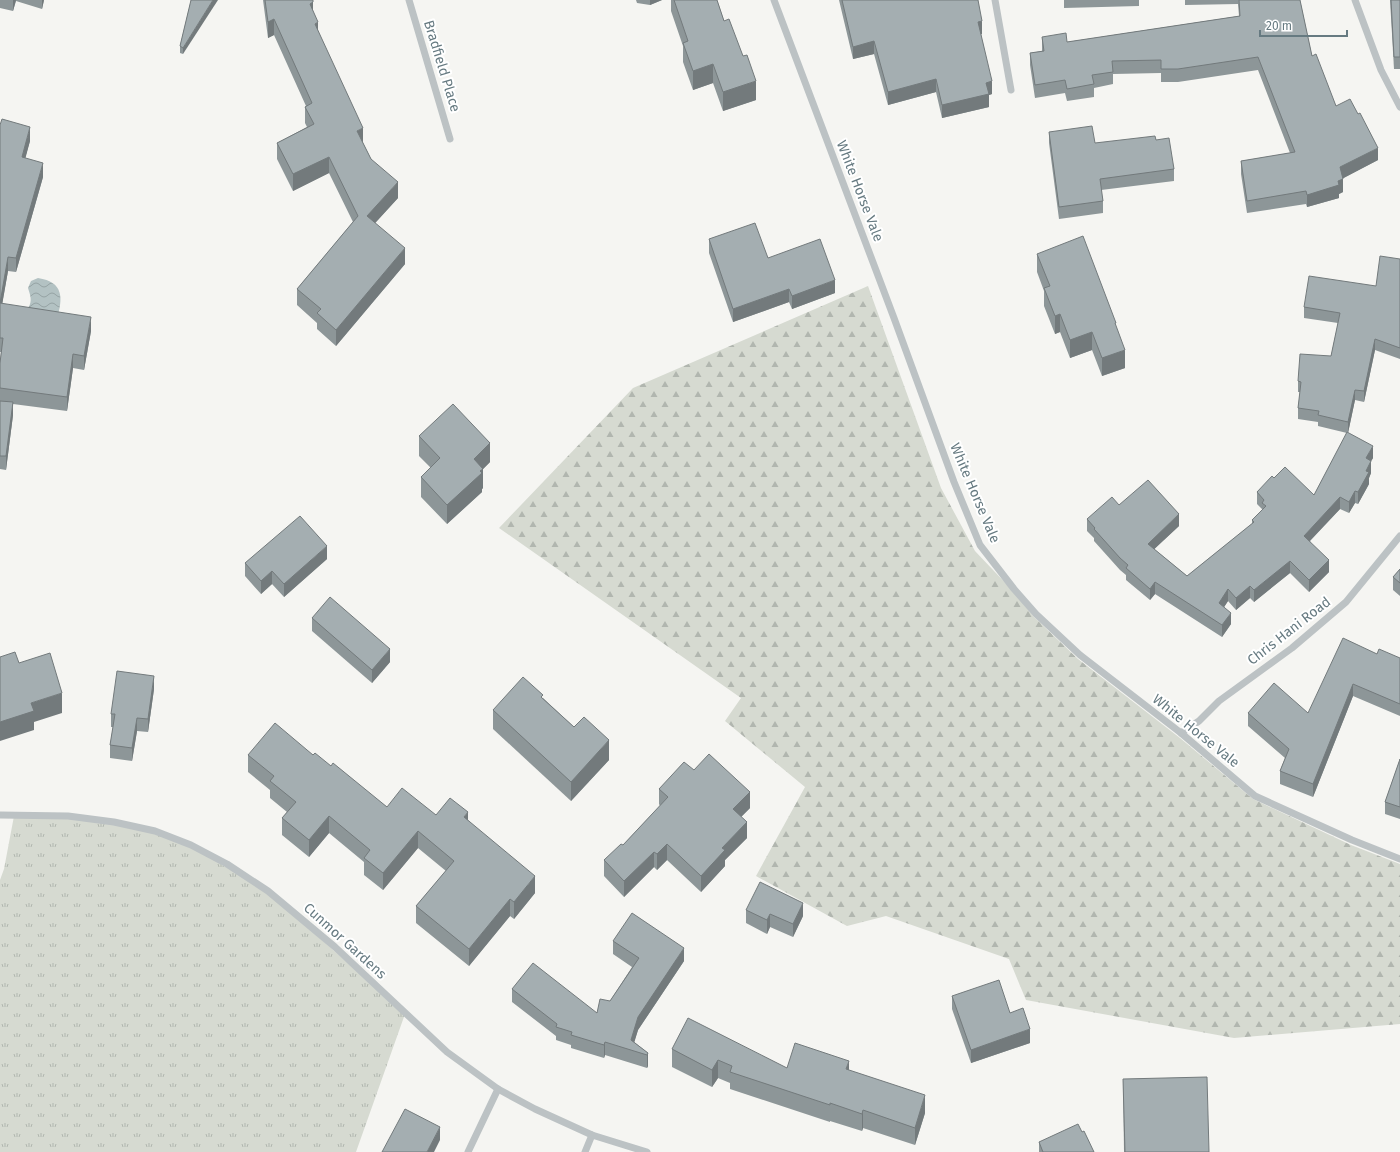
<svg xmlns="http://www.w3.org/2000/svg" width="1400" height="1152" font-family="'Fira Sans',sans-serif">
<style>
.grass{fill:url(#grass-tufts)}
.forest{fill:url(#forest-firs)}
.water{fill:url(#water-waves)}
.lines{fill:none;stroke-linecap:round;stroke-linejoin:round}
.minor{stroke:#bcc2c4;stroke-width:7}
.wall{fill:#8d9698}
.shaded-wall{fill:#737a7c}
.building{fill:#a4aeb1;stroke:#737a7c}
.labels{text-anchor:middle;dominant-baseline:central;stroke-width:4;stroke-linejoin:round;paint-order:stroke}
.street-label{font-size:14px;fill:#667a81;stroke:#fff}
</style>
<defs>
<pattern id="grass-tufts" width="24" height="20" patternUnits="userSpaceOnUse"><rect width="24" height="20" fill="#d6dad1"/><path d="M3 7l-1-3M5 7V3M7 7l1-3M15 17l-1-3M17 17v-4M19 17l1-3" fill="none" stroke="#b1b6af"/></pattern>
<pattern id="forest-firs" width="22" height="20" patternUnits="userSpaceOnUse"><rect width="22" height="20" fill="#d6dad1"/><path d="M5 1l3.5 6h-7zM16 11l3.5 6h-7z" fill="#b1b6af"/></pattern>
<pattern id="water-waves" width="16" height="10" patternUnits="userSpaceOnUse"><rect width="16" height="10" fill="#b3c2c3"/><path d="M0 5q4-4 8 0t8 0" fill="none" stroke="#95a3a4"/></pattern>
</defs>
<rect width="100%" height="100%" fill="#f5f5f2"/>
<path class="grass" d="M14,816L68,817L116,824L156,833L193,847L269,893L405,1014L356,1152H0V880L4,869Z"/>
<path class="forest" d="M868,286L941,488L975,551L1013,591L1034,617L1078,659L1180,738L1253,799L1351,845L1400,864V1024L1234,1038L1026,1000L1009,959L886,916L847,926L756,876L805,787L725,721L741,698L499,528L633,388Z"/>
<path class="water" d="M38,278C64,282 63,298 57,319L28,308C33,301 30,295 28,288L31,281Z"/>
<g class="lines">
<g class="minor">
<path d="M409,0L450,139"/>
<path d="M774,0L894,318L954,482L980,545L1014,589L1036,614L1080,655L1181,733L1255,796L1352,840L1400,859"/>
<path d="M995,0L1011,90"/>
<path d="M1355,0L1381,70L1400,107"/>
<path d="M1181,733L1199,721L1219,701L1292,648L1346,602L1400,536"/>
<path d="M0,815L68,816L114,822L155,831L191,845L227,864L268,891L335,947L447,1052L498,1089L535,1109L592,1135L647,1152"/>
<path d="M468,1152L498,1089"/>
<path d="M585,1152L592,1135"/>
</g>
</g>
<g class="wall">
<path d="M0,0H44L42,9L16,1L13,11L0,8Z"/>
<path d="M191,0L183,54L180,53V46Z"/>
<path d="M263,0H313V12L318,31L363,143L371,159L398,198L375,223L405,264L336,346L317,329V323L297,305V289L353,222L329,173L293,191L277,159V143L307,127L305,123V107L306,106L274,35L268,38Z"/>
<path d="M636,0H662L650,5L637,3Z"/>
<path d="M671,0H717L724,21L756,100L723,111L713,83L693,90L683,62V46L671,11Z"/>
<path d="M839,0H978L982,34H981L992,94L989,95V107L942,118L936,92L888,105L874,54L853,59Z"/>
<path d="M1064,0H1139V6L1064,8Z"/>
<path d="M1185,0H1300L1312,56L1336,106L1378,160L1343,178V192L1339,194V198L1307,207L1306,204L1247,213L1241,174V161L1290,153L1258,70L1178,82H1161V73L1113,74V84L1094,88V97L1067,101L1065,93L1035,98L1030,65V53L1042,51V37L1067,42L1239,16L1238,4L1185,5Z"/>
<path d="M1390,0H1400V69H1394Z"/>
<path d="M0,125L30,141L25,158L43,177L16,272L8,271L2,304L91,331L84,370L73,368L67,411L13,404V415L6,470L0,469V363L1,352H0Z"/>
<path d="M1049,132L1095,143L1156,140L1174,169V181L1101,190L1103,201V213L1059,219L1049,143Z"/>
<path d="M709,239L768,258L835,293L792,309L789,302L733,322L709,253Z"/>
<path d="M1037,254L1116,327L1125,368L1102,376L1092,350L1070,358L1060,332L1055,334L1044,306V291L1037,272Z"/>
<path d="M1400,259V359L1375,350L1364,402L1355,400L1348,433L1373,458L1371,461V473L1369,478V484L1358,504L1355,503L1349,513L1340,509L1310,541L1329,572L1309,592L1290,573L1254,602L1250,598L1236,610L1228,601L1224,607L1231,624L1222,637L1155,594L1150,600L1126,580V575L1120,570L1094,541V538L1087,531V519L1119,505L1179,526L1154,549L1187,576L1252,524V520L1262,510V509L1257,504V492L1274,478L1314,495L1347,433L1318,426V422L1298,419V408L1300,392H1298V381L1331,356L1338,323L1304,318V307L1376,286Z"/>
<path d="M419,436L490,462L483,469V488L482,489V492L447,524L421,497V477L431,468L419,456Z"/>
<path d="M327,559L284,597L272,584L261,594L245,576V563Z"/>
<path d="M1400,569V596L1393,590V577Z"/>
<path d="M312,618L390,662L372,683L312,631Z"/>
<path d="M1377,654L1400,658V716L1353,696L1313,797L1280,784V771L1285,758L1248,726V713H1308Z"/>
<path d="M154,689L148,732L137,731L132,761L110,758V745L113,727H111V714Z"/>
<path d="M543,698L609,760L571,801L493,729V710Z"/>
<path d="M248,755H313L331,766L387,807L468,820L535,893L514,919L510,916L469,966L416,923V906L446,871L418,848L383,890L364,875V862L329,833L309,857L282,835V818L287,812L270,798V790L248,772Z"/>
<path d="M1400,759V819L1385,814V802Z"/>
<path d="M694,770L750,808L741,817L747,838L725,860V866L701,892L667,860L657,870L654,867L624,897L604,876V860L623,845L660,806L659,804V789Z"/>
<path d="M746,910L803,916L793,937L770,927L767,934L746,923Z"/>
<path d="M613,941L684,961L638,1030L634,1042L648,1053V1066L647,1068L605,1055L604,1058L571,1048V1045L556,1040V1036L512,1002V989L597,1013L610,1001L632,967L613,954Z"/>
<path d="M952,996L1010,1013L1030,1043L971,1063L952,1009Z"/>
<path d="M672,1049L787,1068L849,1070L925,1113L915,1145L863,1128L862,1131L830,1121V1122L730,1089V1083L718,1078L712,1087L672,1067Z"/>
<path d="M1123,1079L1209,1152H1124Z"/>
<path d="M1082,1132L1094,1152H1039V1142Z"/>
</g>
<g class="shaded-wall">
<path d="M13,0H16L13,11Z"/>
<path d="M42,0H44L42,9Z"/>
<path d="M213,0H218L183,54V48Z"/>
<path d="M650,0H662L650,5Z"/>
<path d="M313,2V18L310,4Z"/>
<path d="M274,19V35L268,38V22Z"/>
<path d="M982,21V34L978,35V22Z"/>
<path d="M318,22V38L315,24Z"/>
<path d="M874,41V54L853,59V47Z"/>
<path d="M713,64V83L693,90V71Z"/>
<path d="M936,79V92L888,105V92Z"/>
<path d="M756,81V100L723,111V92Z"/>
<path d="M992,81V94L989,95V107L942,118V105L986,83Z"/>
<path d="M30,127V141L22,171V157Z"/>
<path d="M363,128V144L357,131Z"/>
<path d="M1378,148V160L1340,180V167Z"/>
<path d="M329,157V173L293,191V174Z"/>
<path d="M43,163V177L16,272V258Z"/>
<path d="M1343,179V192L1339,194V198L1307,207V195Z"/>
<path d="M398,182V198L367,232V216Z"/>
<path d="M405,248V264L336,346V330Z"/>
<path d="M8,257V271L0,317V303Z"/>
<path d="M835,280V293L792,309V296Z"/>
<path d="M789,289V302L733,322V309Z"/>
<path d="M1060,314V332L1055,334V316Z"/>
<path d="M91,317V331L84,370V356Z"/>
<path d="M1092,332V350L1070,358V340Z"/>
<path d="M1375,339V350L1364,402V391Z"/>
<path d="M1125,350V368L1102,376V358Z"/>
<path d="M73,354V368L67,411V397Z"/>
<path d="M1355,390V400L1348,433V422Z"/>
<path d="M13,402V415L6,470V456Z"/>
<path d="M490,443V462L483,469V488L482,489V492L447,524V505L474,459Z"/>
<path d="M1373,446V458L1366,470V458Z"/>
<path d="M1371,461V473L1369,478V484L1358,504V492L1366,471Z"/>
<path d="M1355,491V503L1349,513V502Z"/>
<path d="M1340,497V509L1304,547V536Z"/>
<path d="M1179,514V526L1148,555V544Z"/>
<path d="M327,546V559L284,597V584Z"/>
<path d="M1329,560V572L1309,592V580Z"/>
<path d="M1290,561V573L1254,602V590Z"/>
<path d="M272,571V584L261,594V581Z"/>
<path d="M1155,582V594L1150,600V589Z"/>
<path d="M1250,586V598L1236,610V598Z"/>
<path d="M1228,589V601L1219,615V603Z"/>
<path d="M1231,613V624L1222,637V625Z"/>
<path d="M390,649V662L372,683V670Z"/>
<path d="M154,676V689L148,732V719Z"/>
<path d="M1353,684V696L1313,797V784Z"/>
<path d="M62,693V713L34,722V730L0,741V722L31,703Z"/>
<path d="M137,718V731L132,761V748Z"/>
<path d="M609,740V760L571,801V782Z"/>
<path d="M750,792V808L733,825V809Z"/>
<path d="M468,812V829L464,817Z"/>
<path d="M329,816V833L309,857V840Z"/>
<path d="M747,822V838L725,860V866L701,892V876L722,848Z"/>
<path d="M418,831V848L383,890V873Z"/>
<path d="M667,844V860L657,870V854Z"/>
<path d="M654,852V867L624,897V881Z"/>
<path d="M535,876V893L514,919V902Z"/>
<path d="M510,899V916L469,966V949Z"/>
<path d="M803,903V916L793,937V924Z"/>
<path d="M770,914V927L767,934V920Z"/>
<path d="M684,948V961L638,1030L632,1050L631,1040L638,1017Z"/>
<path d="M1030,1029V1043L971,1063V1050Z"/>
<path d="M605,1042V1055L604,1058V1045Z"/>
<path d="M648,1053V1066L647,1068V1055Z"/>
<path d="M718,1060V1078L712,1087V1070Z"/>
<path d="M849,1061V1078L846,1069Z"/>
<path d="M925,1095V1113L915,1145V1128Z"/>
<path d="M863,1110V1128L862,1131V1114Z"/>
<path d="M440,1127V1140L434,1152H427Z"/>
</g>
<g class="building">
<path d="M191,0H213L183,48L180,46Z"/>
<path d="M265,0H313V2L310,4L318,22L315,24L363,128L357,131L371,159L398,182L367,216L405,248L336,330L317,313L321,309L297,289L358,216L329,157L293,174L277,143L314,124L305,107L312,103L274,19L268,22Z"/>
<path d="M674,0H717L724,21L729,19L743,56L747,55L756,81L723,92L713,64L693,71L683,43L688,41Z"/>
<path d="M842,0H978L982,21L978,22L992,81L986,83L989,94L942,105L936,79L888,92L874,41L853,47Z"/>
<path d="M1239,0H1300L1312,56L1316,54L1336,106L1350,99L1358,114L1360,113L1378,148L1340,167L1343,179L1338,181L1339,185L1307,195L1306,191L1247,201L1241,161L1295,152L1258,57L1178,69H1161V60L1112,61L1113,72L1092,75L1094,84L1067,89L1065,80L1035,85L1030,53L1044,51L1042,37L1066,33L1067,42L1240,16Z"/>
<path d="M1391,0H1400V57H1394Z"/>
<path d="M2,119L30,127L22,157L43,163L16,258L8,257L0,303L91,317L84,356L73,354L67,397L0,388V363L3,338H0V125Z"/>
<path d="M1092,126L1095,143L1155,136L1156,140L1169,138L1174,169L1100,179L1103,201L1059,207L1049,132Z"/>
<path d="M755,223L768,258L820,239L835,280L792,296L789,289L733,309L709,239Z"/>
<path d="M1083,236L1116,323H1115L1125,350L1102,358L1092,332L1070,340L1060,314L1055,316L1044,288L1050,286L1037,254Z"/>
<path d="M1380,256L1400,259V348L1375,339L1364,391L1355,390L1348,422L1318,415L1319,411L1298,408L1301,382L1298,381L1300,354L1331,356L1340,313L1304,307L1309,276L1376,286Z"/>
<path d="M0,401L13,402L6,456H0Z"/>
<path d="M453,404L490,443L474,459L483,469L480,471L482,473L447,505L421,477L440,458L419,436Z"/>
<path d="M1347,432L1373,446L1366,458L1371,461L1366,471L1369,472L1358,492L1355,491L1349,502L1340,497L1304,536L1329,560L1309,580L1290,561L1254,590L1250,586L1236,598L1228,589L1219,603L1231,613L1222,625L1155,582L1150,589L1126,568L1128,565L1120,558L1094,529L1095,528L1087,519L1112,497L1119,505L1148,480L1179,514L1148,544L1187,576L1254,522L1252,520L1266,506L1262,503L1264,500L1257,492L1272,476L1274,478L1285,467L1314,495Z"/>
<path d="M300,516L327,546L284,584L272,571L261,581L245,563Z"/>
<path d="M1400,569V583L1393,577Z"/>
<path d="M330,597L390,649L372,670L312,618Z"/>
<path d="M1343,638L1377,654L1379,649L1400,658V704L1353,684L1313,784L1280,771L1289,749L1248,713L1274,683L1308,713Z"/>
<path d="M15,652L19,663L50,653L62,693L31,703L34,711L0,722V657Z"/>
<path d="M117,671L154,676L148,719L137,718L132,748L110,745L115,714H111Z"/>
<path d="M523,677L543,695L541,697L574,727L584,717L609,740L571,782L493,710Z"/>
<path d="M275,723L313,755L315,753L331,766L333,763L387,807L402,788L436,815L450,798L468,812L464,817L535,876L514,902L510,899L469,949L416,906L454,861L418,831L383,873L364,858L370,850L329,816L309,840L282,818L296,802L270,781L274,776L248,755Z"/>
<path d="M709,754L750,792L733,809L747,822L722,848L725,850L701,876L667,844L657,854L654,852L624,881L604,860L621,844L623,845L668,797L659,789L684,762L694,770Z"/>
<path d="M1400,759V807L1385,802Z"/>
<path d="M760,882L803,903L793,924L770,914L767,920L746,910Z"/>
<path d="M632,913L684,948L638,1017L631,1040L648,1053L647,1055L605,1042L604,1045L571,1035L572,1032L556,1027L557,1024L512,989L533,963L597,1013L600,999L610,1001L639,958L613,941Z"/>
<path d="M999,980L1010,1013L1023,1008L1030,1029L971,1050L952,996Z"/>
<path d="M688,1018L787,1068L795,1043L849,1061L846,1069L925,1095L915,1128L863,1110L862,1114L830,1103V1105L730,1072L732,1066L718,1060L712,1070L672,1049Z"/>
<path d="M1207,1077L1209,1152H1125L1123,1079Z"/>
<path d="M405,1109L440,1127L427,1152H382Z"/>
<path d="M1078,1124L1082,1132L1084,1131L1094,1152H1043L1039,1142Z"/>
</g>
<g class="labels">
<g class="street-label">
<text transform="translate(442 66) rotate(73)">Bradfield Place</text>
<text transform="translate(860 191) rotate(69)">White Horse Vale</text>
<text transform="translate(975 493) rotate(67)">White Horse Vale</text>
<text transform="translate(1289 631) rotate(-38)">Chris Hani Road</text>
<text transform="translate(1196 731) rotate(39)">White Horse Vale</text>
<text transform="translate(345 941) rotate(42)">Cunmor Gardens</text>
</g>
</g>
<path d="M1260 30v6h87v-6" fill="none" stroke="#667a81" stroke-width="2"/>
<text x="1266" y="30" font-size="12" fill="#667a81" stroke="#ffffff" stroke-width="3" paint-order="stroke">20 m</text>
</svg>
